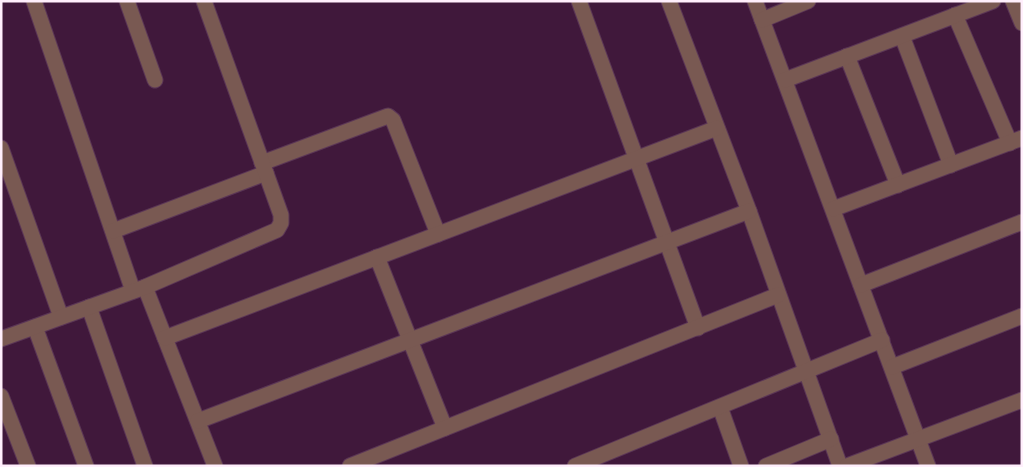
<svg xmlns="http://www.w3.org/2000/svg" width="1023" height="467" font-family="'Archivo Narrow',sans-serif">
<style>
.lines{fill:none;stroke-linecap:round;stroke-linejoin:round}
.minor-casing{stroke:#5b3656;stroke-width:17}
.minor{stroke:#795952;stroke-width:15}
</style>
<rect width="100%" height="100%" fill="#40183b"/>
<g class="lines">
<g class="minor-casing">
<g id="minor">
<path d="M34,1L133,291"/>
<path d="M127,1L155,80"/>
<path d="M579,1L698,328"/>
<path d="M669,1L749,211L840,466"/>
<path d="M755,1L928,466"/>
<path d="M1013,1L1022,23"/>
<path d="M955,15L1010,143"/>
<path d="M762,20L808,1"/>
<path d="M902,36L951,165"/>
<path d="M847,56L898,185"/>
<path d="M785,80L993,1"/>
<path d="M1,148L61,317"/>
<path d="M262,163L388,116L393,120L438,234"/>
<path d="M833,209L1022,138"/>
<path d="M113,231L266,173"/>
<path d="M377,257L445,428"/>
<path d="M861,285L1022,222"/>
<path d="M145,287L215,466"/>
<path d="M89,307L145,466"/>
<path d="M35,327L86,466"/>
<path d="M165,338L717,128"/>
<path d="M1,339L145,287L277,230L281,223V215L204,1"/>
<path d="M892,367L1022,316"/>
<path d="M1,396L28,466"/>
<path d="M720,407L741,466"/>
<path d="M198,421L749,211"/>
<path d="M350,466L778,295"/>
<path d="M575,466L882,340"/>
<path d="M766,466L831,439"/>
<path d="M847,466L1022,400"/>
</g>
</g>
<use href="#minor" class="minor"/>
</g>
<rect width="1023" height="467" fill="none" stroke="#ffeffc" stroke-width="5"/>
</svg>
